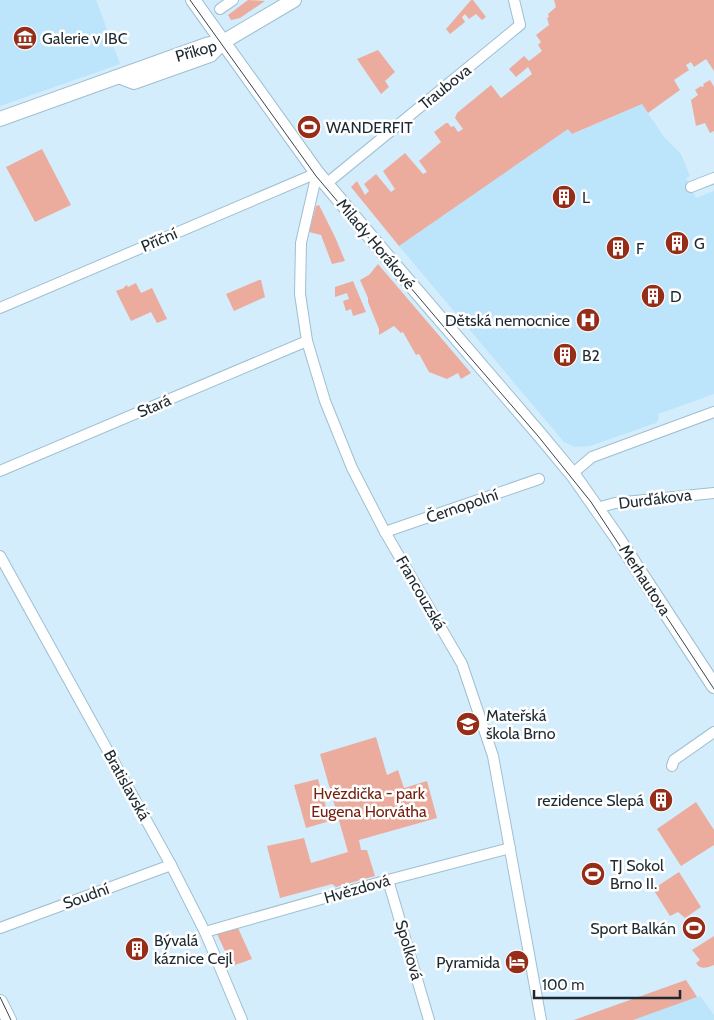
<svg xmlns="http://www.w3.org/2000/svg" width="714" height="1020" font-family="Cabin,sans-serif">
<style>
.built{fill:#bce4fb}
.green{fill:#ecac9d}
.lines{fill:none;stroke-linecap:round;stroke-linejoin:round}
.street-casing{stroke:#9fbfd1;stroke-width:12}
.secondary-casing{stroke:#9fbfd1;stroke-width:16}
.street{stroke:#fff;stroke-width:10}
.secondary{stroke:#fff;stroke-width:14}
.tram{stroke:#36454d;stroke-width:1}
.labels{text-anchor:middle;dominant-baseline:central;stroke-width:5;stroke-linejoin:round;paint-order:stroke}
.poi-label{font-size:16px;fill:#1d2a31;stroke:#fff;text-anchor:start}
.street-label{font-size:16px;fill:#1d2a31;stroke:#fff}
.park-label{font-size:16px;fill:#742111;stroke:#fff}
</style>
<rect width="100%" height="100%" fill="#d3edfc"/>
<g class="built">
<path d="M0,0H96L120,64L0,106Z"/>
<path d="M642,104L664,137L681,154L690,176L686,178L696,198L714,191V394L658,414L659,418L656,423L590,446L575,447L564,442L399,246L568,128L573,134Z"/>
<path d="M686,980L697,997L700,996L714,1015V1020H574Z"/>
</g>
<g class="green">
<path d="M248,0L265,1L240,18L236,19L231,20L228,15Z"/>
<path d="M471,0H473L486,17L482,20L476,14L469,19L465,14L462,17L465,22L450,34L446,29Z"/>
<path d="M554,0H714V71L706,59L694,67L691,62L686,65L689,70L674,80L680,90L648,113L642,104L572,134L568,129L399,246L351,187L357,181L365,195L369,191L364,184L376,174L391,192L395,189L383,171L405,153L423,174L427,172L419,161L441,142L434,132L446,123H448L451,127L454,126L458,132L463,129L455,118L457,113L491,85L501,98L532,74L528,67L516,77L509,69L524,56L529,61L542,51L538,45L541,42L536,35L549,25L547,18L549,17L548,14L556,7Z"/>
<path d="M378,50L395,72L385,81L389,87L381,94L357,59Z"/>
<path d="M710,80L714,87V131L710,133L705,123L696,126L691,100L698,95L695,90L701,86L702,87L704,86L703,84Z"/>
<path d="M42,149L71,205L35,222L6,167Z"/>
<path d="M319,205L335,237L345,261L332,264L321,235L309,232L316,206Z"/>
<path d="M378,264L471,373L461,379L458,373L447,379L429,372L419,354L416,355L403,332L401,333L394,326L379,335V329L368,302V298L360,280L369,275Z"/>
<path d="M259,280H261L265,297L234,311L226,294Z"/>
<path d="M353,281L366,312L353,316L351,309L346,311L343,301L349,299L347,293L335,297V287Z"/>
<path d="M136,283L141,293L152,288L167,319L157,323L151,312L131,321L116,291L124,288V287L127,285L128,287Z"/>
<path d="M376,737L387,775L398,770L404,788L427,781L437,818L359,840L361,850H367L375,876L336,887L332,884L280,898L267,846L304,838L311,863L348,852L320,754Z"/>
<path d="M318,779L330,821L306,828L294,785Z"/>
<path d="M696,802L714,830V845L681,866L657,829Z"/>
<path d="M679,872L701,907L685,918L678,912L670,916L653,889Z"/>
<path d="M238,928L252,959L232,966L217,934Z"/>
<path d="M714,936V965C707,968 700,970 696,963L700,960L692,950Z"/>
<path d="M686,980L697,997L633,1020H574Z"/>
</g>
<g class="lines">
<g class="street-casing">
<g id="street">
<path d="M220,9L233,0"/>
<path d="M317,173L301,243L300,294L307,341L325,401L352,468L385,532L462,664L493,756L541,1020"/>
<path d="M326,184L520,25L514,0"/>
<path d="M691,187L714,178"/>
<path d="M0,308L317,173"/>
<path d="M0,471L307,341"/>
<path d="M572,474L592,457L714,412"/>
<path d="M597,508L615,503L714,493"/>
<path d="M385,532L539,479"/>
<path d="M0,556L171,865L205,932L242,1020"/>
<path d="M672,766L674,760L714,732"/>
<path d="M388,880L429,1020"/>
<path d="M0,928L171,865"/>
<path d="M205,932L388,880L510,848"/>
</g>
</g>
<g class="secondary-casing">
<g id="secondary">
<path d="M193,0L317,173L394,265L540,435L574,476L616,536L714,686"/>
<path d="M118,77H121L134,82L210,55L223,42L294,0"/>
<path d="M0,119L206,45L223,42"/>
<path d="M0,1002L9,1020"/>
</g>
</g>
<use href="#street" class="street"/>
<use href="#secondary" class="secondary"/>
<g class="tram">
<path d="M190,0L316,176L455,340L538,436L591,502L714,689"/>
<path d="M0,997L11,1020"/>
</g>
</g>
<defs>
<g id="museum-disc" transform="scale(1.25)"><circle r="9.5" fill="#962d18" stroke="#fff"/><path d="M0-6L6-3V-2H-6V-3ZM-5-1h2V3h-2ZM-1-1h2V3h-2ZM3-1h2V3H3ZM-6 4H6V6H-6Z" fill="#fff"/></g>
<g id="stadium-disc" transform="scale(1.25)"><circle r="9.5" fill="#962d18" stroke="#fff"/><path d="M0-5a6.5 5 0 1 0 0 10a6.5 5 0 1 0 0-10ZM-3.5-1.8h7v3.6h-7Z" fill="#fff"/></g>
<g id="building-disc" transform="scale(1.25)"><circle r="9.5" fill="#962d18" stroke="#fff"/><path d="M-4-6H4V6H1V3H-1V6H-4ZM-2.5-4.3h1.7v1.8h-1.7ZM.8-4.3h1.7v1.8H.8ZM-2.5-1h1.7V.8h-1.7ZM.8-1h1.7V.8H.8Z" fill="#fff"/></g>
<g id="hospital-disc" transform="scale(1.25)"><circle r="9.5" fill="#962d18" stroke="#fff"/><path d="M-5-5h3v3.5h4V-5h3V5h-3V1.5h-4V5h-3Z" fill="#fff"/></g>
<g id="school-disc" transform="scale(1.25)"><circle r="9.5" fill="#962d18" stroke="#fff"/><path d="M0-5L7-2L0 1L-7-2ZM-4 1L0 2.5L4 1V4Q0 6-4 4Z" fill="#fff"/></g>
<g id="hotel-disc" transform="scale(1.25)"><circle r="9.5" fill="#962d18" stroke="#fff"/><path d="M-6-4.5h1.5V1H6V5H4.5V3h-9V5H-6ZM-4 0a1.8 1.8 0 1 1 3.6 0ZM.5 0V-2.5h3Q6-2.5 6 0Z" fill="#fff"/></g>
</defs>
<g fill-rule="evenodd">
<use href="#museum-disc" x="25" y="38"/>
<use href="#stadium-disc" x="309" y="127"/>
<use href="#building-disc" x="564" y="197"/>
<use href="#building-disc" x="677" y="243"/>
<use href="#building-disc" x="618" y="248"/>
<use href="#building-disc" x="653" y="296"/>
<use href="#hospital-disc" x="588" y="320"/>
<use href="#building-disc" x="565" y="355"/>
<use href="#school-disc" x="468" y="724"/>
<use href="#building-disc" x="661" y="800"/>
<use href="#stadium-disc" x="593" y="874"/>
<use href="#stadium-disc" x="694" y="928"/>
<use href="#building-disc" x="137" y="949"/>
<use href="#hotel-disc" x="517" y="962"/>
</g>
<g class="labels">
<g class="poi-label">
<text x="42" y="38">Galerie v IBC</text>
<text x="326" y="127">WANDERFIT</text>
<text x="582" y="197">L</text>
<text x="694" y="243">G</text>
<text x="636" y="248">F</text>
<text x="670" y="296">D</text>
<text x="570" y="320" text-anchor="end">Dětská nemocnice</text>
<text x="582" y="355">B2</text>
<text x="486" y="715">Mateřská<tspan x="486" dy="18">škola Brno</tspan></text>
<text x="644" y="800" text-anchor="end">rezidence Slepá</text>
<text x="610" y="865">TJ Sokol<tspan x="610" dy="18">Brno II.</tspan></text>
<text x="676" y="928" text-anchor="end">Sport Balkán</text>
<text x="154" y="940">Bývalá<tspan x="154" dy="18">káznice Cejl</tspan></text>
<text x="500" y="962" text-anchor="end">Pyramida</text>
</g>
<g class="street-label">
<text transform="translate(196 51) rotate(-16)">Příkop</text>
<text transform="translate(445 87) rotate(-39)">Traubova</text>
<text transform="translate(159 240) rotate(-23)">Příční</text>
<text transform="translate(376 244) rotate(50)">Milady Horákové</text>
<text transform="translate(154 406) rotate(-23)">Stará</text>
<text transform="translate(655 499) rotate(-7)">Durďákova</text>
<text transform="translate(462 506) rotate(-19)">Černopolní</text>
<text transform="translate(645 580) rotate(57)">Merhautova</text>
<text transform="translate(421 593) rotate(60)">Francouzská</text>
<text transform="translate(127 785) rotate(61)">Bratislavská</text>
<text transform="translate(357 889) rotate(-16)">Hvězdová</text>
<text transform="translate(86 896) rotate(-20)">Soudní</text>
<text transform="translate(409 950) rotate(74)">Spolková</text>
</g>
<g class="park-label">
<text x="369" y="793">Hvězdička - park<tspan x="369" dy="18">Eugena Horvátha</tspan></text>
</g>
</g>
<path d="M534 990v8h146v-8" fill="none" stroke="#1d2a31" stroke-width="2.5"/>
<text x="542" y="990" font-size="15" fill="#1d2a31" stroke="#ffffff" stroke-width="4" paint-order="stroke">100 m</text>
</svg>
